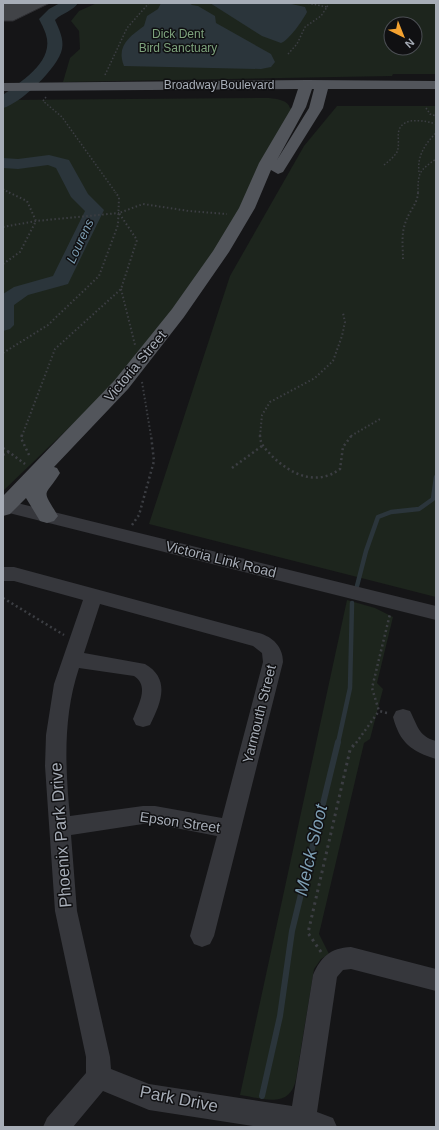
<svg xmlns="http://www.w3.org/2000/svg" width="439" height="1130" font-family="Helvetica,sans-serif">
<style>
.green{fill:#1d251d;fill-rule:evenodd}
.water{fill:#2b353b}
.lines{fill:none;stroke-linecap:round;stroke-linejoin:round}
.stream-far1{stroke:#2b353b;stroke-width:4.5}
.stream{stroke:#2b353b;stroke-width:6}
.river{fill:#2b353b;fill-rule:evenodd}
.building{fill:#414347;stroke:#2f2f33}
.path-far3{stroke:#3c3e43;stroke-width:1.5;stroke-dasharray:1.5 2;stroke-linecap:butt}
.path-far2{stroke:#3c3e43;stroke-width:2;stroke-dasharray:1.5 2.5;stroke-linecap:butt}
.path-far1{stroke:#3c3e43;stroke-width:2.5;stroke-dasharray:2 3;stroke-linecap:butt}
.path{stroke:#3c3e43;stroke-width:3;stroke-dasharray:2.5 4;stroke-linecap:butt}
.minor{fill:#36373c;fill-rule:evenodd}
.major{fill:#52555b;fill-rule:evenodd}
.labels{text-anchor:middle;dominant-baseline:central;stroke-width:3;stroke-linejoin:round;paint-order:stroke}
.far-park-label{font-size:12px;fill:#7ea37d;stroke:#101012}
.far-street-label{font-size:12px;fill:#a7adb7;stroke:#101012}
.far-water-label{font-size:13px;font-style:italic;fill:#7d9eb3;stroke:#101012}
.street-label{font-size:14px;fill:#a7adb7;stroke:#101012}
.near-street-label{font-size:17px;fill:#a7adb7;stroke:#101012}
.near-water-label{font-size:18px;font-style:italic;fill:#7d9eb3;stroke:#101012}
</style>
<rect width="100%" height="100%" fill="#151517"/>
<g class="green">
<path d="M97,3H436V74H393L392,76L63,82L70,58L80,49L79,31L71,21L79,11ZM391,24H415V48H391Z"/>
<path d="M269,98C277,99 288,100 290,108L292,109L252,187L211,258L152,339L104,394L3,491V100Z"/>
<path d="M337,106H436V597L149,524L230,276L304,146Z"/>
<path d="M347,600L375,608L393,617L377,683L383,689L370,739L364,743L319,934L329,954L321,959L314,969L296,1079C290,1110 262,1098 240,1095Z"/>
</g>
<g class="water">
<path d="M161,3H189L192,5L198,6L215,16L216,23L271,54L275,62L271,67L261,69L124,66C116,46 129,37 144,26L147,16L158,9Z"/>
<path d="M210,3H287L305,7L307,12C303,20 289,40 281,43L262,36Z"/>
</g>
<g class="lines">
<g class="stream-far1">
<path d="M357,586L366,551L378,517L391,512L419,509L433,499L436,477"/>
<path d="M338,743L350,688L352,603"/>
</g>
<path class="stream" d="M262,1096L280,1016L292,931L338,742"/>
<g class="river">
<path d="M60,3H78C73,11 62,13 55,20C59,29 64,39 62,49C59,67 20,104 3,108V95C20,82 51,64 47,39C46,32 42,25 39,19L49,9Z"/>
<path d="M49,155L69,160L88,194L104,210L68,284L28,295L14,305V325L10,329L3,331V294L14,287L53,276L85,211L71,197L56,168L48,165L18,169L3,168V158L18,159Z"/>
</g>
</g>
<path class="building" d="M3,3H50L13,21H3Z"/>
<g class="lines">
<g class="path-far3">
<path d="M327,7L329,3"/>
<path d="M288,54L297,44L305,27L321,16L327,7L307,3"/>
<path d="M105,75L127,28L149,3"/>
<path d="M46,97L43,101L62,117L116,193"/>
<path d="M426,108L430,114L436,116"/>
<path d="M384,165C389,161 394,157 397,152C400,145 397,137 399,130C404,116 426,121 436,124"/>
<path d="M419,172C417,156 425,144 436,133"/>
<path d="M3,189L10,193"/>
<path d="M418,193C418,172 419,171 436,159"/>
</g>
<g class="path-far2">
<path d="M3,227L36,221L119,213"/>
<path d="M403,259C403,248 401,235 405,224C408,212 418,204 418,192"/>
<path d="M3,264L20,252L36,221L27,201L8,192"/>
<path d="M121,289L135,345"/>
<path d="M3,353L48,325L99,276L118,225L119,197L115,192"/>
<path d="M142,382L151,436"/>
<path d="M22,436L55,349L121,289L137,240L119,213L143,204L189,211L227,214"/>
<path d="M260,436L262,415L270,402L315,378L333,361L342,336L345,322L343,313"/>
<path d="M351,436L380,419"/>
</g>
<g class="path-far1">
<path d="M22,435L21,438L30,457"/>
<path d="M260,435C260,445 265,448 271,455C290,474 316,487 340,469L343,447L352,435"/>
<path d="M3,448L9,452"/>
<path d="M3,455L9,452L25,464"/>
<path d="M232,468L262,446"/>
<path d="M132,525L139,515L154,461L151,435"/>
<path d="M3,598L64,635"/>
<path d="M387,713L379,711L372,688L390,614"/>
<path d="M356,743L379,711"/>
</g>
<path class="path" d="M321,952L308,933L350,750L356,742"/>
<g class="minor">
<path d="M5,500L436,606V620L5,512L3,511V501Z"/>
<path d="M3,567H14L259,633C273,637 283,647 283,662L214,936L210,944L202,947L194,944L190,936L217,836L155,824H143L71,835L77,911L110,1057L111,1069L149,1084L292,1106L313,975C321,957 330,948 351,947L436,969V991L351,969L343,970L337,977L317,1112L333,1118L337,1127H259L149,1110L103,1091L73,1127H43L47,1118L86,1073V1057L55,911L45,766L46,735L54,684L83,600L14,581H3ZM100,604L253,646L262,653L263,662L222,818L155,806H143L70,816C65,766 63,716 79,668L134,676C150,686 138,705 133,719L136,725L143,727L150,725C161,703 171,679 145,664L84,653Z"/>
<path d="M403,709L410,711C418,726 418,736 436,741V759C411,751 400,743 393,717L396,711Z"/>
</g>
<path class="major" d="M307,80L436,81V89H328L323,108L283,172L278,174L271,170L255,208L229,252L184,317L128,389L54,467L57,468L60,473C44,499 41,487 58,516L54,521L47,523L40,521L26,498L10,514L3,516V496L114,381L172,309L213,251L239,208L259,163L292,107L298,89L3,91V83ZM312,89H314L309,108L277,160L306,107Z"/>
</g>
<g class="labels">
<g class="far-park-label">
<text x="178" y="34">Dick Dent<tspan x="178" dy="14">Bird Sanctuary</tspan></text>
</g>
<g class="far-street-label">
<text x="219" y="85">Broadway Boulevard</text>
</g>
<g class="far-water-label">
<text transform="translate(80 241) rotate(-65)">Lourens</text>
</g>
<g class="street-label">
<text transform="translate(135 366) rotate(-50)">Victoria Street</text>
<text transform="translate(221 559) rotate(14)">Victoria Link Road</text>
<text transform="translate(259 714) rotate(-76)">Yarmouth Street</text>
<text transform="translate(180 822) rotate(8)">Epson Street</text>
</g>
<g class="near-street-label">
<text transform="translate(61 835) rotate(-94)">Phoenix Park Drive</text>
<text transform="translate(179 1099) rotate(11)">Park Drive</text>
</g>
<g class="near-water-label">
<text transform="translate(311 850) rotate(-77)">Melck Sloot</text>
</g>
</g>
<rect width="439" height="1130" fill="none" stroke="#a7adb7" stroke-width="8"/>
<g transform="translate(403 36) rotate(137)"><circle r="19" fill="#101012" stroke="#4c4f54"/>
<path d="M0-3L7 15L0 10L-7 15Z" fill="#f4a230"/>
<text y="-6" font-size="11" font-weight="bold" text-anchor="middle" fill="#a7adb7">N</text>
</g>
</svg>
